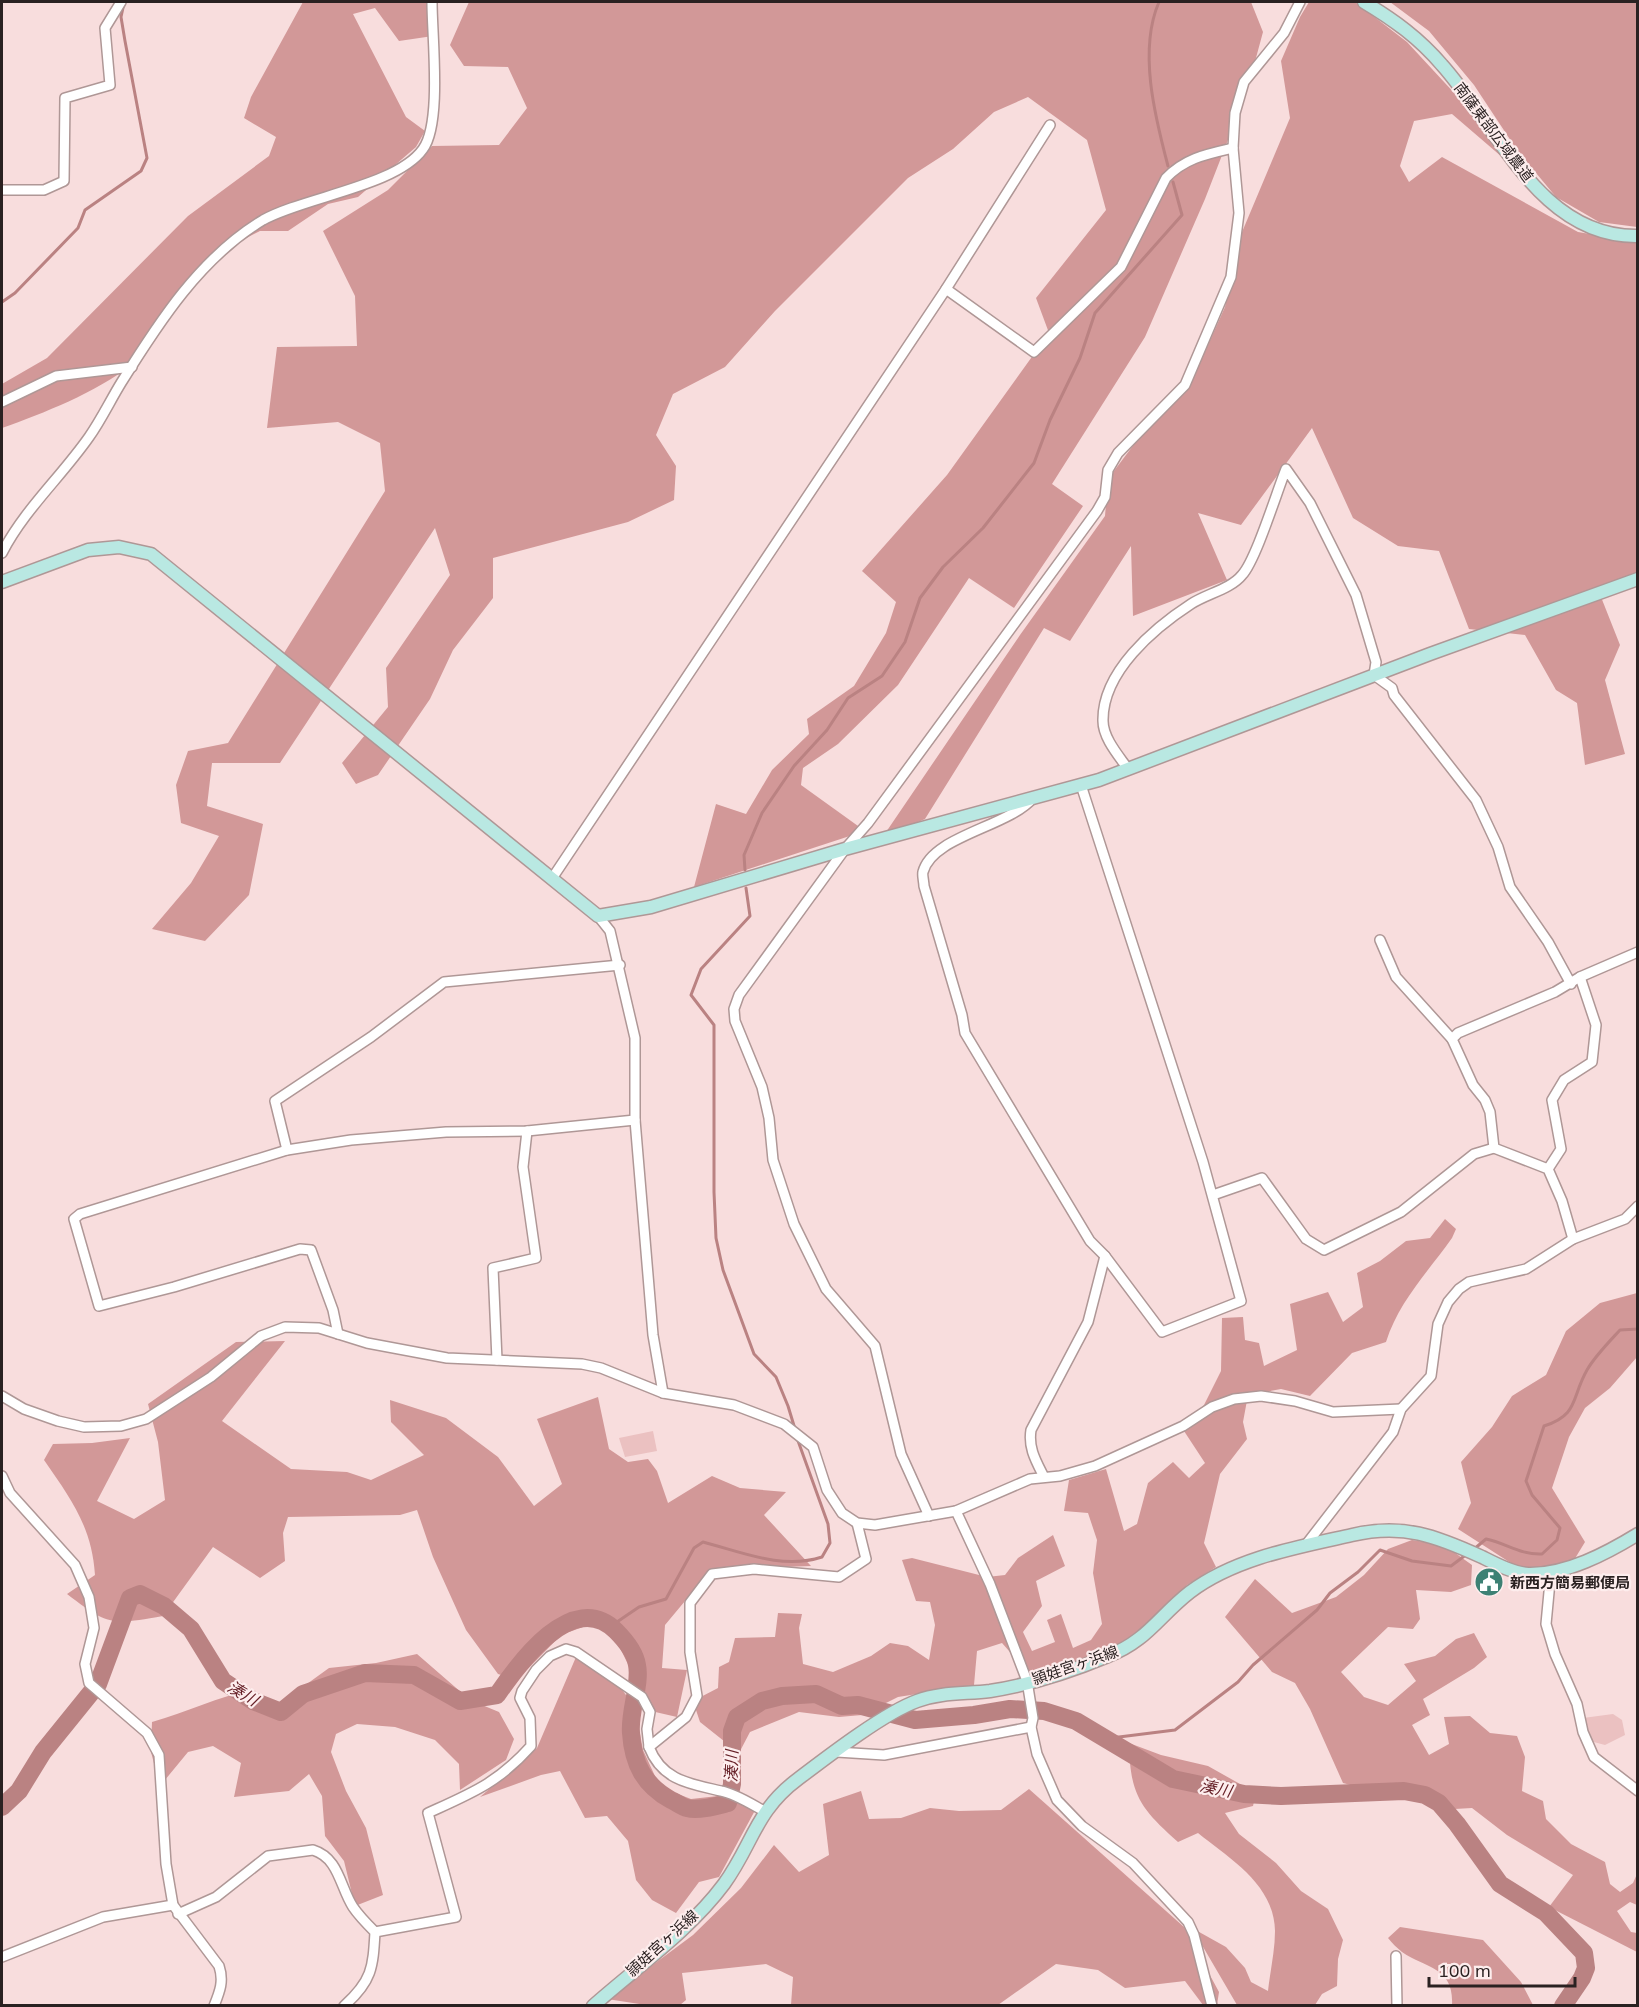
<svg xmlns="http://www.w3.org/2000/svg" width="1639" height="2007" font-family="Mulish,'Noto Sans JP',sans-serif">
<style>
.green{fill:#ebc1c1}
.forest{fill:#d29898}
.lines{fill:none;stroke-linecap:round;stroke-linejoin:round}
.stream{stroke:#ba8282;stroke-width:3}
.river{stroke:#ba8282;stroke-width:18}
.street-casing{stroke:#af9796;stroke-width:12}
.secondary-casing{stroke:#af9796;stroke-width:15}
.street{stroke:#fff;stroke-width:9}
.secondary{stroke:#b9e8e2;stroke-width:12}
.labels{text-anchor:middle;dominant-baseline:central;stroke-width:4.5;stroke-linejoin:round;paint-order:stroke}
.street-label{font-size:15px;fill:#2a2121;stroke:#fdeded}
.poi-label{font-size:15px;font-weight:bold;fill:#2a2121;stroke:#fdeded;text-anchor:start}
.water-label{font-size:16px;font-style:italic;fill:#662027;stroke:#fdeded}
</style>
<rect width="100%" height="100%" fill="#f8dddd"/>
<g class="green">
<path d="M653,1431L657,1451L625,1457L619,1438Z"/>
<path d="M1613,1714L1622,1720L1625,1735L1605,1745L1590,1741L1583,1718Z"/>
</g>
<g class="forest">
<path d="M303,2H429L433,36L399,41L375,8L353,14L406,117L425,131L416,147L358,197L328,204L288,231H260L218,252L131,365C95,393 44,413 2,428V384L47,358L188,216L269,156L276,137L244,118L251,97Z"/>
<path d="M469,2H1251L1263,32L1247,91L1205,199L1145,337L1052,484L1083,506L1014,608L969,578L898,685L838,744L803,768L801,785L865,831L694,887L716,804L746,814L772,770L809,734L807,719L854,686L886,633L896,602L862,571L947,475L1049,333L1036,298L1106,210L1087,140L1028,97L994,112L953,149L908,178L775,311L725,367L673,394L656,435L676,466L674,500L628,522L493,558V598L453,650L430,699L378,775L356,784L342,763L388,707L386,668L450,575L435,528L280,763H212L207,806L263,824L249,895L205,941L152,929L191,883L219,836L181,823L176,785L188,751L228,743L385,491L380,443L338,422L267,428L277,347L357,346L355,296L323,231L388,190L432,146L499,145L527,108L508,67L464,66L450,45Z"/>
<path d="M1309,2H1355L1407,42L1470,110L1502,157L1452,114L1414,121L1400,166L1409,182L1442,157L1578,232L1637,242V572L1601,597L1620,645L1605,680L1625,754L1585,765L1577,703L1556,690L1525,635L1469,629L1439,551L1398,546L1353,518L1312,428L1241,525L1198,513L1227,580L1133,616L1131,546L1070,641L1044,628L925,819L882,838L1020,635L1105,516L1108,479L1138,439L1189,387L1225,307L1237,244L1290,118L1281,61L1300,17Z"/>
<path d="M1390,2H1637V227L1599,222L1556,197L1517,150L1474,85L1429,31Z"/>
<path d="M1445,1219L1456,1229L1452,1238C1428,1272 1399,1301 1386,1342L1352,1353L1310,1396L1281,1389L1248,1395L1243,1422L1247,1439L1220,1474L1204,1543L1216,1567L1187,1585L1134,1639L1096,1656L1030,1675L1002,1643L977,1651L974,1685L898,1697L862,1715L839,1717L799,1712L750,1732L739,1753L700,1722L693,1701L718,1688L719,1667L729,1662L735,1638L775,1637L778,1613L802,1614L799,1628L803,1664L833,1672L871,1656L890,1643L908,1646L929,1660L935,1625L930,1602L916,1601L902,1560L912,1558L987,1577L1005,1575L1018,1558L1053,1535L1065,1566L1036,1581L1042,1606L1023,1632L1032,1651L1055,1642L1047,1620L1061,1614L1073,1648L1091,1640L1102,1624L1093,1573L1097,1540L1088,1513L1064,1511L1069,1480L1106,1469L1124,1531L1137,1524L1148,1483L1173,1462L1189,1478L1205,1463L1184,1431L1204,1405L1221,1371L1222,1318L1243,1317L1245,1340L1259,1343L1264,1366L1297,1350L1290,1304L1328,1292L1343,1322L1363,1307L1357,1273L1380,1261L1406,1241L1430,1238Z"/>
<path d="M1637,1293V1357L1610,1388L1585,1408L1569,1437L1552,1488L1585,1542L1571,1565L1544,1569L1517,1567L1458,1529L1471,1503L1461,1462L1492,1427L1512,1396L1546,1375L1566,1331L1600,1303Z"/>
<path d="M285,1341L222,1421L291,1469L347,1472L371,1480L424,1455L391,1422L390,1400L446,1418L498,1457L534,1506L562,1484L537,1419L598,1397L609,1449L628,1462L648,1459L657,1471L668,1503L712,1476L740,1488L786,1492L764,1515L811,1566L722,1569L685,1601L665,1625L662,1668L687,1670L677,1717L651,1711L620,1648L602,1620L561,1635L517,1680L498,1674L466,1630L433,1557L417,1510L400,1515L288,1517L283,1533L285,1561L260,1578L213,1547L163,1616C111,1625 109,1626 67,1594L95,1575C92,1527 71,1499 44,1460L53,1444L92,1443L130,1438L97,1501L134,1519L165,1500L158,1442L148,1404L236,1342Z"/>
<path d="M1412,1540L1444,1545L1472,1565L1471,1585L1451,1592L1416,1590L1420,1619L1413,1629L1388,1627L1341,1672L1364,1697L1388,1705L1416,1681L1404,1664L1435,1656L1456,1639L1474,1633L1487,1657L1474,1668L1423,1699L1430,1715L1412,1725L1429,1755L1449,1744L1444,1717L1470,1716L1490,1733L1517,1736L1525,1757L1522,1791L1543,1801L1546,1819L1571,1844L1605,1862L1610,1884L1620,1892L1633,1883L1637,1874V1905L1630,1902L1617,1911L1631,1932L1637,1933V1952L1549,1907L1573,1875L1507,1835L1472,1808L1437,1810L1401,1791L1362,1788L1343,1783L1310,1709L1295,1683L1272,1672L1225,1617L1255,1579L1292,1613L1336,1597L1364,1575L1388,1549Z"/>
<path d="M417,1654L470,1700L499,1712L514,1739L506,1760L460,1790L459,1764L435,1740L395,1727L357,1724L336,1734L331,1752L346,1791L366,1828L383,1895L355,1906L344,1861L325,1836L322,1796L309,1774L289,1791L234,1797L241,1763L213,1746L188,1752L160,1786L151,1752L152,1722C187,1712 218,1697 253,1689L275,1707L329,1668L376,1663Z"/>
<path d="M576,1657L617,1683L635,1707L643,1750L660,1787L691,1799L727,1795L759,1803L719,1877L699,1882L676,1913L652,1900L636,1880L628,1841L607,1816L585,1818L560,1771L541,1775L480,1797L537,1748Z"/>
<path d="M1129,1743L1161,1755L1208,1766L1256,1793L1253,1806L1225,1813L1239,1834L1276,1863L1301,1891L1328,1909L1343,1940L1338,1959L1337,1986L1322,1994L1315,2005H1237L1192,1928L1226,1947L1245,1968L1251,1982L1268,1991C1270,1972 1275,1951 1275,1931C1274,1884 1230,1859 1198,1833L1178,1842C1140,1808 1130,1795 1129,1743Z"/>
<path d="M1029,1789L1184,1927L1219,1992L1217,2005H1203L1185,1981L1125,1988L1098,1970L1056,1964L998,2005H791L793,1977L766,1964L682,1973L686,2000L680,2005H646L607,1999L693,1935L741,1888L774,1845L799,1872L829,1855L823,1804L861,1791L869,1819L901,1818L930,1808L959,1811L1001,1810Z"/>
<path d="M1400,1927L1483,1940L1521,1982L1533,2005H1452C1454,1967 1427,1969 1402,1952C1397,1948 1392,1943 1388,1938Z"/>
</g>
<g class="lines">
<g class="stream">
<path d="M1159,2C1138,50 1155,117 1168,166"/>
<path d="M2,302L15,293L78,228L85,210L141,171L147,158L125,41L121,17L124,3"/>
<path d="M745,870L744,855L762,813L794,766L827,730L848,698L882,676L905,642L920,598L943,567L983,528L1034,463L1050,420L1080,358L1095,313L1182,215L1173,182"/>
<path d="M746,888L750,916L701,969L691,995L714,1025V1192L716,1238L723,1270L754,1354L776,1377L788,1406L795,1429"/>
<path d="M1473,1550L1486,1539C1506,1543 1520,1555 1542,1554L1557,1540L1560,1528L1532,1495L1526,1481L1544,1426C1579,1415 1571,1398 1587,1370C1595,1356 1609,1342 1620,1330L1638,1329"/>
<path d="M611,1626L639,1607L666,1599L694,1548L703,1542C742,1552 782,1570 822,1557L830,1543L828,1524L797,1438"/>
<path d="M1103,1739L1175,1730L1238,1682L1253,1665L1317,1610L1330,1593L1358,1572L1380,1550L1412,1561L1451,1566L1467,1554"/>
</g>
<path class="river" d="M2,1807L19,1791L43,1752L98,1684L130,1598L140,1594L164,1606L191,1629L223,1681L253,1701L281,1712L303,1694L365,1673L414,1675L460,1701L497,1695C519,1663 573,1588 616,1631C625,1640 635,1652 637,1665C641,1684 629,1712 631,1733C633,1764 644,1785 671,1800C676,1802 682,1807 687,1808C699,1811 716,1806 728,1803L732,1784V1731L737,1717L762,1701L782,1696L816,1694L842,1706L858,1705L915,1720L974,1715L1010,1709L1044,1711L1076,1721L1173,1779L1244,1794L1281,1796L1404,1791L1425,1795L1439,1803L1457,1824L1500,1884L1546,1913L1584,1953L1586,1968L1582,1978L1563,2006"/>
<g class="street-casing">
<g id="street">
<path d="M2,190H44L64,181L65,98L110,85L105,28L121,2"/>
<path d="M946,289L1034,352L1121,267L1166,178C1185,158 1207,154 1233,148"/>
<path d="M2,402L56,376L132,367"/>
<path d="M2,553C24,510 61,477 89,437C101,420 110,401 121,383C159,322 200,258 263,220C304,197 397,186 423,149C442,123 432,37 432,2"/>
<path d="M1128,769C1119,756 1103,738 1103,721C1102,672 1154,628 1191,604C1206,594 1231,589 1242,575C1256,560 1277,491 1286,469L1310,503L1356,595L1376,662L1374,675L1392,688L1394,695L1476,800L1498,847L1510,887L1548,942L1571,984"/>
<path d="M1033,798C1008,827 932,836 923,872C922,875 924,882 924,886L962,1015L965,1033L1090,1241L1105,1256L1162,1332L1241,1301L1203,1162L1081,785"/>
<path d="M553,877L946,289L1050,125"/>
<path d="M598,916L610,931L635,1038V1120L653,1335L663,1393"/>
<path d="M1380,940L1396,977L1452,1039"/>
<path d="M287,1150L275,1101L371,1037L444,982L620,965"/>
<path d="M1548,1169L1561,1149L1552,1100L1564,1080L1592,1062L1596,1025L1580,977"/>
<path d="M1213,1195L1262,1178L1306,1239L1324,1250L1401,1212L1474,1154L1494,1148"/>
<path d="M1573,1239L1562,1201L1548,1169L1494,1148L1490,1112L1485,1100L1473,1085L1452,1039L1458,1033L1555,992L1580,977L1638,952"/>
<path d="M338,1334L333,1310L311,1250L300,1249L174,1287L99,1306L74,1219L80,1214L287,1150L351,1140L446,1132L527,1131L635,1120"/>
<path d="M497,1360L493,1268L536,1258L523,1167L527,1131"/>
<path d="M2,1396L24,1409L58,1421L84,1427L121,1426L146,1419L211,1377L261,1336L285,1327L319,1328L367,1343L447,1358L582,1364L601,1368L663,1393L734,1405L784,1424L813,1447L827,1490L842,1513L857,1523L875,1525L956,1511L1030,1479L1060,1476L1095,1466L1183,1426L1212,1407L1234,1399L1261,1396L1295,1401L1333,1412L1401,1409"/>
<path d="M2,1476L10,1493L75,1565L89,1597L94,1628L85,1664L89,1683L147,1733L159,1755L166,1864L173,1905L219,1966C224,1981 220,1991 214,2006"/>
<path d="M1044,1477C1036,1461 1028,1448 1031,1430L1088,1322L1105,1256"/>
<path d="M956,1511L990,1584L1027,1681L1033,1718L1031,1727L1037,1754L1057,1800L1082,1826L1133,1863L1188,1922L1194,1935L1212,2006"/>
<path d="M929,1516L901,1454L875,1346L826,1289L794,1224L773,1160L769,1118L762,1087L735,1021L734,1009L739,995L845,849L868,823L1097,511L1105,497L1108,470L1118,453L1185,385L1231,277L1239,213L1233,148L1235,113L1244,82L1284,33L1300,2"/>
<path d="M1305,1546L1393,1432L1401,1409L1431,1376L1438,1324L1448,1302L1459,1289L1469,1282L1526,1269L1573,1239L1625,1219L1638,1206"/>
<path d="M1551,1571L1546,1624L1555,1654L1577,1704L1583,1732L1594,1757L1638,1791"/>
<path d="M837,1752L884,1755L1031,1727"/>
<path d="M764,1811C751,1804 736,1794 721,1791C691,1784 662,1781 649,1747L686,1717L697,1696L690,1652V1603L712,1574L754,1569L839,1577L866,1559L857,1523"/>
<path d="M178,1914L216,1897L268,1856L313,1850C339,1858 340,1887 353,1907C359,1916 367,1924 375,1932C373,1968 372,1981 344,2006"/>
<path d="M375,1932L456,1917L428,1813C472,1793 498,1783 531,1746L530,1718L520,1698L522,1691L536,1670L550,1656L566,1649L576,1652L642,1697L650,1712L647,1729L649,1747"/>
<path d="M1396,1956L1397,2006"/>
<path d="M2,1957L103,1917L173,1905"/>
</g>
</g>
<g class="secondary-casing">
<g id="secondary">
<path d="M1364,2C1394,20 1419,38 1442,65C1497,126 1540,238 1638,236"/>
<path d="M2,582L88,550L119,547L151,554L598,916L651,907L845,849L1099,780L1430,654L1638,579"/>
<path d="M593,2006C637,1967 689,1931 724,1884C753,1844 755,1811 798,1779C827,1757 884,1713 917,1701C941,1692 965,1694 990,1691C1029,1685 1072,1671 1108,1656C1147,1641 1159,1616 1190,1592C1235,1558 1298,1547 1352,1535C1403,1523 1436,1536 1482,1557C1496,1564 1513,1573 1528,1574C1566,1575 1607,1553 1638,1534"/>
</g>
</g>
<use href="#street" class="street"/>
<use href="#secondary" class="secondary"/>
</g>
<defs>
<g id="civic-disc" transform="scale(1.5)"><circle r="9.5" fill="#3d8174" stroke="#fdeded"/><path d="M-.6-6.5H3V-4.5H.6V-3L4-1V1h2V6H-6V1h2V-1L-.6-3ZM-1.2 2.5V6h2.4V2.5Z" fill="#fff"/></g>
</defs>
<g fill-rule="evenodd">
<use href="#civic-disc" x="1489" y="1582"/>
</g>
<g class="labels">
<g class="street-label">
<text transform="translate(1494 132) rotate(53)">南薩東部広域農道</text>
<text transform="translate(1075 1665) rotate(-19)">頴娃宮ヶ浜線</text>
<text transform="translate(662 1943) rotate(-42)">頴娃宮ヶ浜線</text>
</g>
<g class="poi-label">
<text x="1510" y="1582">新西方簡易郵便局</text>
</g>
<g class="water-label">
<text transform="translate(243 1693) rotate(31)">湊川</text>
<text transform="translate(731 1766) rotate(-88)">湊川</text>
<text transform="translate(1216 1788) rotate(12)">湊川</text>
</g>
</g>
<rect width="1639" height="2007" fill="none" stroke="#2a2121" stroke-width="6"/>
<path d="M1429 1977v9h146v-9" fill="none" stroke="#2a2121" stroke-width="3"/>
<text x="1438" y="1977" font-size="18" fill="#2a2121" stroke="#fdeded" stroke-width="4.5" paint-order="stroke">100 m</text>
</svg>
